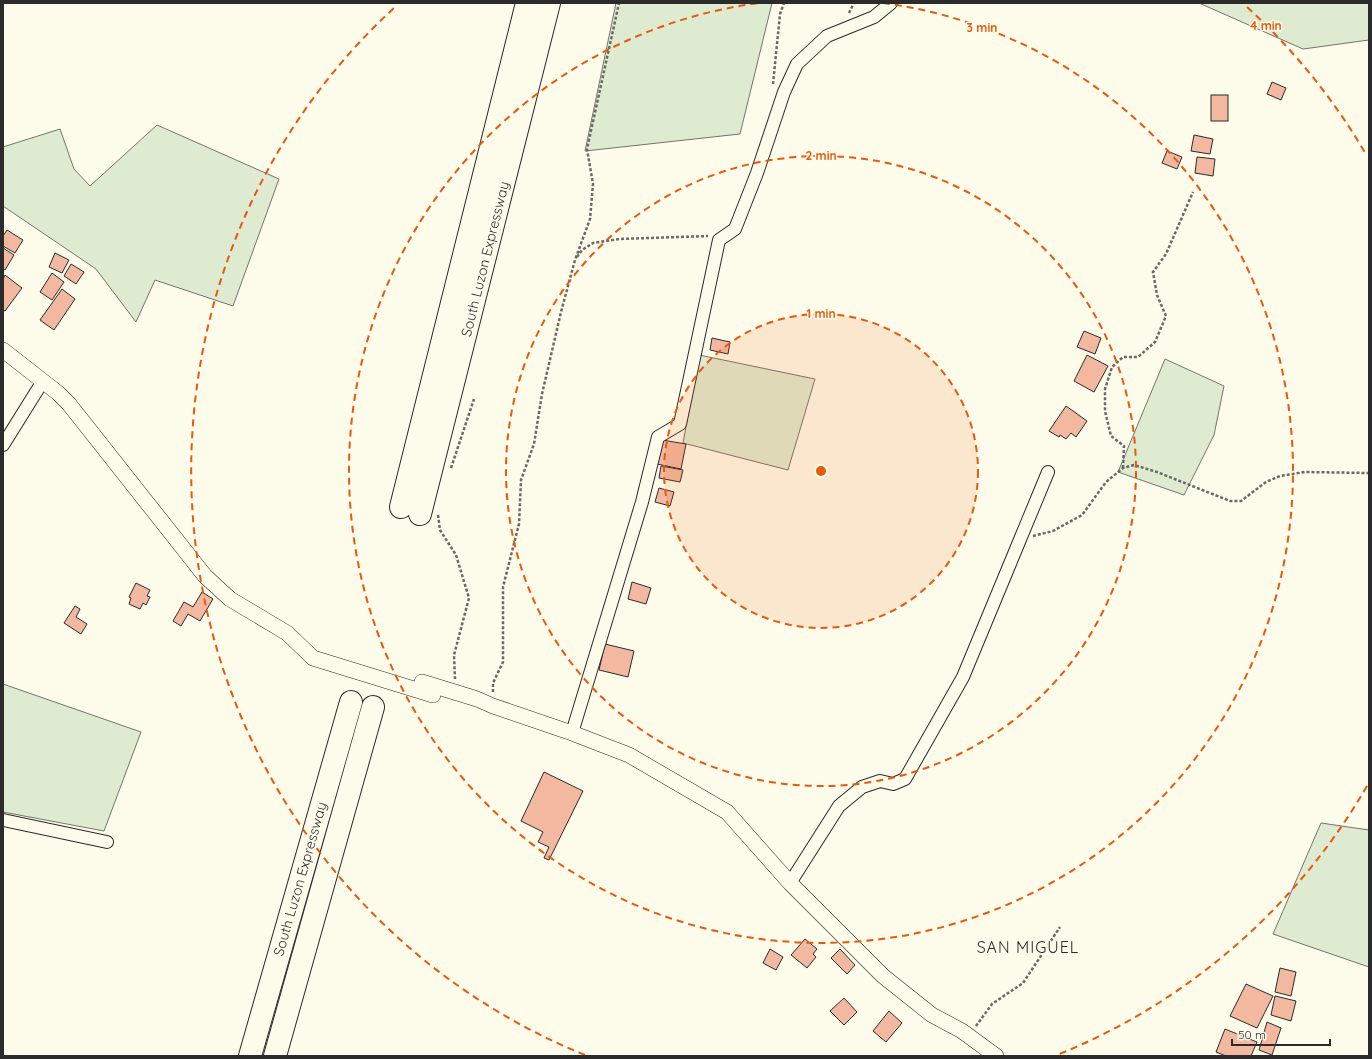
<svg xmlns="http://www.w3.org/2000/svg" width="1372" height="1059" font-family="Quicksand,sans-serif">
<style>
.green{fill:#deebd1;stroke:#74746e}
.building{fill:#f2b8a0;stroke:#2b2b2b}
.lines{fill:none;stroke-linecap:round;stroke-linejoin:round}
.minor-casing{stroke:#2b2b2b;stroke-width:14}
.tertiary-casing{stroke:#2b2b2b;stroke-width:16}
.motorway-casing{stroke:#2b2b2b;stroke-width:24}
.path{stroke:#6a6964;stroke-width:2.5;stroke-dasharray:3 2;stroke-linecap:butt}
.minor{stroke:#fdfbea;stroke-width:12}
.tertiary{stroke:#fdfbea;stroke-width:15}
.motorway{stroke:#fdfbea;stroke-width:22}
.ring{fill:none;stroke:#e8590c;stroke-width:2;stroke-dasharray:7 5}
.labels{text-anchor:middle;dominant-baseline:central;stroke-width:3;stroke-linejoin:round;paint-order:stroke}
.street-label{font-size:14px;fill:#2b2b2b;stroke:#fdfbea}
.quarter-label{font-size:16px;letter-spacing:1px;fill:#2b2b2b;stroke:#fdfbea}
.centre{fill:#e8590c;stroke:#fdfbea;stroke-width:2}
.ring-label{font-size:12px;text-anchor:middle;font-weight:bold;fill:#e8590c;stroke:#fdfbea;stroke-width:3;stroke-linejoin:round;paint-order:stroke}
</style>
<rect width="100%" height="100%" fill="#fdfbea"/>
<g class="green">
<path d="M616,3H772L740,134L585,151Z"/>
<path d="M1199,3H1369V40L1303,49Z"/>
<path d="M157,125L279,179L233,306L155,280L136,322L96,269L3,206V147L60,129L74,169L90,186Z"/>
<path d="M699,355L815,379L788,470L683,443Z"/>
<path d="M1165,359L1224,386L1214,435L1184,495L1118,472Z"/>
<path d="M3,684L141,732L104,831L3,812Z"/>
<path d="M1321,823L1369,830V967L1273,934Z"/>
</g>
<g class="building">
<path d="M1272,82L1286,88L1281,100L1267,94Z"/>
<rect x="1211" y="95" width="17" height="26"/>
<path d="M1194,135L1213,139L1210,154L1191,151Z"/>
<path d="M1167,151L1182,157L1177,169L1162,163Z"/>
<path d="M1197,157L1215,159L1213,176L1195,173Z"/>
<path d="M7,230L23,240L15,253L3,246V236Z"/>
<path d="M3,248L14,255L5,270L3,269Z"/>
<path d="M55,253L69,260L62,273L49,267Z"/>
<path d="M71,264L84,272L76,284L64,276Z"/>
<path d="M52,273L64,282L52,300L40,292Z"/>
<path d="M5,275L22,288L5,311L3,310V279Z"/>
<path d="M62,289L75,299L54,330L40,320Z"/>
<path d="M1084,331L1101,338L1095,354L1077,347Z"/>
<path d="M712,338L730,342L728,354L710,350Z"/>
<path d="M1087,355L1108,366L1094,392L1074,381Z"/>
<path d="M1066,406L1087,421L1076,437L1071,433L1066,439L1060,435L1059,437L1049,431Z"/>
<path d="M662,440L686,444L681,469L657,464Z"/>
<path d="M661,466L683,470L680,482L659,478Z"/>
<path d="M659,488L674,492L670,506L655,502Z"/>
<path d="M632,582L651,588L646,604L628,599Z"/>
<path d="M136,583L150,590L147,596L150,597L146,605L143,603L140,609L129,604L131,598L129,597Z"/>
<path d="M202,592L213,599L200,621L188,614L181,626L173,621L184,602L193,607Z"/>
<path d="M75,606L80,609L76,617L87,624L81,634L64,623Z"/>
<path d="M605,644L634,651L628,677L599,670Z"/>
<path d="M544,772L583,791L549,860L544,858L549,847L538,842L543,832L521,821Z"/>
<path d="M805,939L817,949L813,954L816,957L807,968L791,955Z"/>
<path d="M770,949L783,957L776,970L763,963Z"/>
<path d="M840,949L855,965L847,974L831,958Z"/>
<path d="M1280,968L1296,972L1291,996L1275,992Z"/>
<path d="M1246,984L1273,996L1257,1028L1230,1016Z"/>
<path d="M1275,996L1296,1001L1291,1021L1271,1015Z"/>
<path d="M844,998L857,1012L844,1025L830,1011Z"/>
<path d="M889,1011L902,1023L886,1042L873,1031Z"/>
<path d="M1267,1022L1281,1028L1272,1055L1259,1050Z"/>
<path d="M1225,1029L1257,1042L1251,1056H1226L1216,1052Z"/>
</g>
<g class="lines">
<g class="minor-casing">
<g id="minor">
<path d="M3,445L43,381"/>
<path d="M572,733L642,502L658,437L680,424L719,240L735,229L757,173L784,92L797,64L827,36L874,17L891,3"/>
<path d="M3,820L107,842"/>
<path d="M790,883L839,806L862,787L880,781L893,784L905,779L963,677L1048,472"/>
</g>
</g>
<g class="tertiary-casing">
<g id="tertiary">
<path d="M3,350L58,393L69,404L205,576L230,599L287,633L313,658L433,695"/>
<path d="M422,682L477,699L493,706L572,733L629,755L727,812L790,883L883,976L932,1015L962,1031L996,1056"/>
</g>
</g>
<g class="motorway-casing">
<g id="motorway">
<path d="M401,507L527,3"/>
<path d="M420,514L549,3"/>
<path d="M250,1056L351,702"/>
<path d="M275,1056L373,707"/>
</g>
</g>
<g class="path">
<path d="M849,13L854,3"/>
<path d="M773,84L780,14L784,3"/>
<path d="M577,257L582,250L593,243L620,239L708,236"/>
<path d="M451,468L474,399"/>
<path d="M1123,468L1124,446L1111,436L1105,411V389L1112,367L1123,357H1138L1155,342L1166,316L1157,295L1153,272L1166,254L1193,192"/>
<path d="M438,515L440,530L456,555L469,598L454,655L455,679"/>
<path d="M1033,536L1053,531L1082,515L1106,482L1123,468L1134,465L1157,472L1230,501H1241L1266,482L1280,476L1305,472L1369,473"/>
<path d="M493,692V683L503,662V587L519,524L521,480L534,444L542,394L561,312L575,260L590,219L593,184L587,149L619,3"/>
<path d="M976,1026L992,1004L1023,983L1060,927"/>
</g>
<use href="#minor" class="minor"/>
<use href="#tertiary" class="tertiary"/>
<use href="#motorway" class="motorway"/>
</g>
<circle cx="821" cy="471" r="157" fill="#e8590c" fill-opacity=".12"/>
<g class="ring">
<circle cx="821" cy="471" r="157"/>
<circle cx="821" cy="471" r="315"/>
<path d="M883 3A472 472 0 1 1 759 3"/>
<path d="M1367 786A630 630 0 0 1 1057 1055M585 1055A630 630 0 0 1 395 7M1247 7A630 630 0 0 1 1367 156"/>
</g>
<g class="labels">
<g class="street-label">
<text transform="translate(485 259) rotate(-76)">South Luzon Expressway</text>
<text transform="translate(300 879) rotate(-74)">South Luzon Expressway</text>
</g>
<g class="quarter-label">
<text x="1028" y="947">SAN MIGUEL</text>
</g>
</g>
<circle cx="821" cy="471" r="6" class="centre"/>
<g class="ring-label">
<text x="1266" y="30">4 min</text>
<text x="982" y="32">3 min</text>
<text x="821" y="160">2 min</text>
<text x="821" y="318">1 min</text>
</g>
<rect width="1372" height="1059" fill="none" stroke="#2b2b2b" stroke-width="8"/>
<path d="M1232 1039v6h98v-6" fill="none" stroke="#2b2b2b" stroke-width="2"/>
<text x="1238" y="1039" font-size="12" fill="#2b2b2b" stroke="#fdfbea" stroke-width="3" paint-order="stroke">50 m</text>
</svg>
